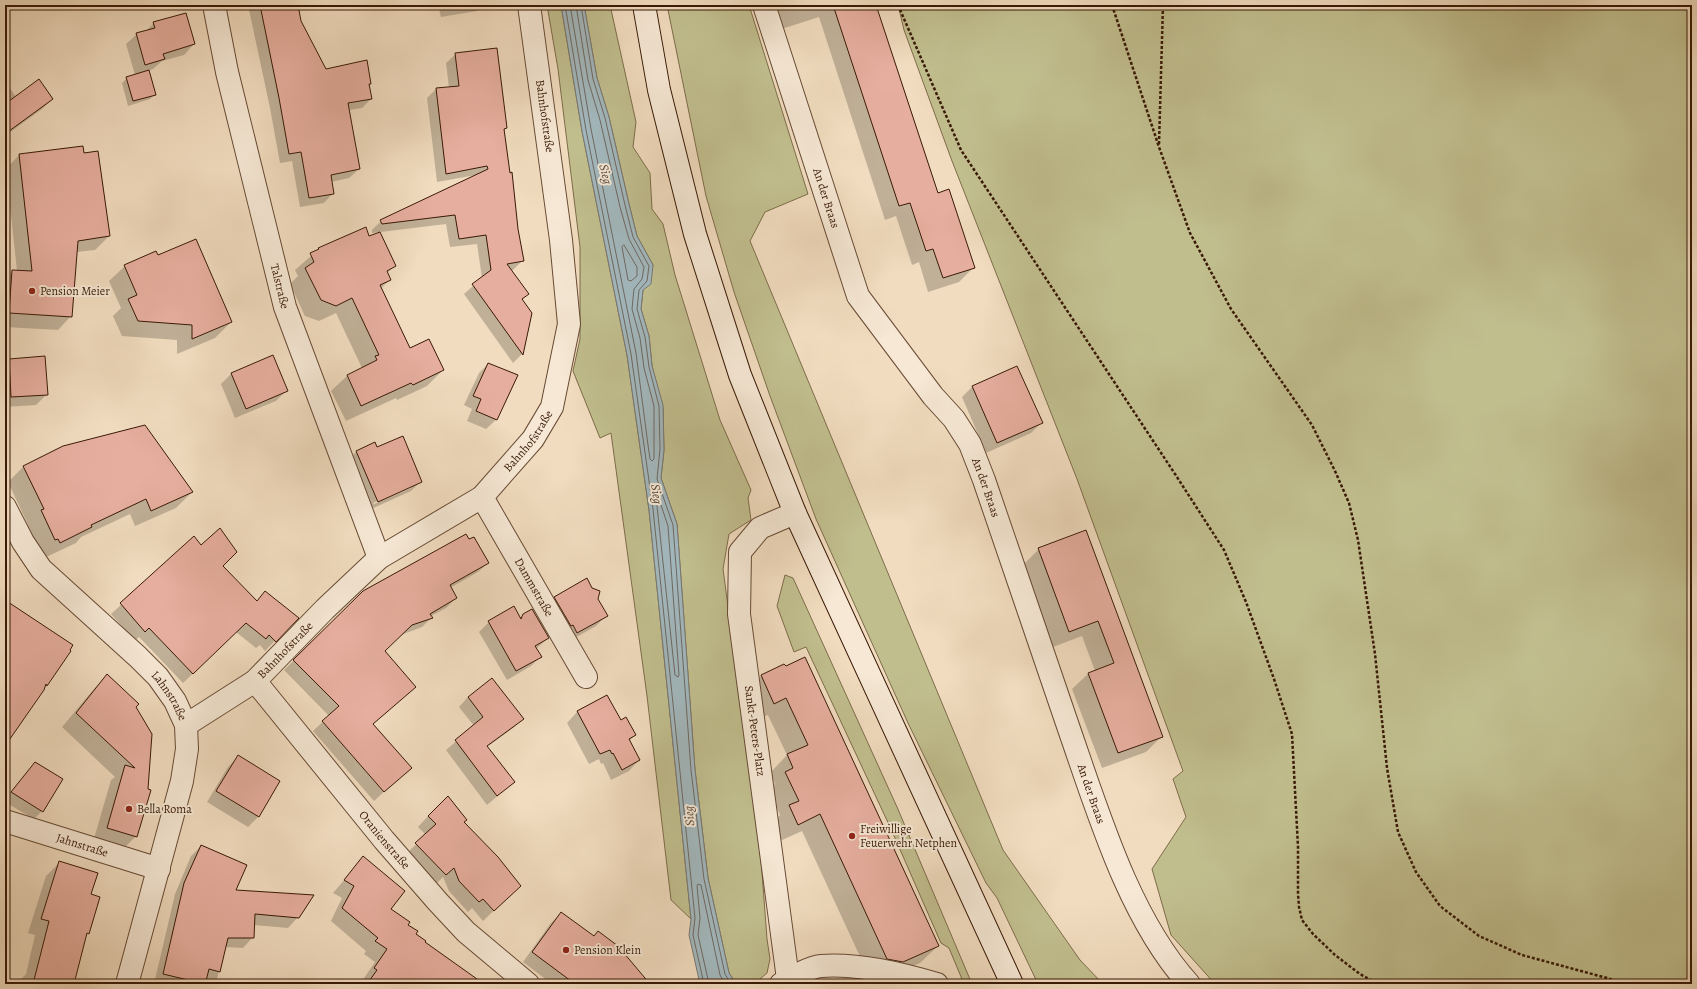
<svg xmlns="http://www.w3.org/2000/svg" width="1697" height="989" font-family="Alegreya,serif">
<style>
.green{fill:#c1be8e;stroke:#7d6c4a}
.water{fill:#a2b8be;stroke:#787874}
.shadow{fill:#0003;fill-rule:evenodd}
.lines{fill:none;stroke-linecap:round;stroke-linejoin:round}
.shore{stroke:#6e6862;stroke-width:1}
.building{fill:#e6ae9e;stroke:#391906}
.street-casing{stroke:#674a34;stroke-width:24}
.secondary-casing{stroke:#391906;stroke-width:24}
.path{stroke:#391906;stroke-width:2.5;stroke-dasharray:3 2;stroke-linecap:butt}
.street{stroke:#f6e8d5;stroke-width:22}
.secondary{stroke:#f6e8d5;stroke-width:22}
.poi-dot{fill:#8f2418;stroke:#f6e8d5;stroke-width:1.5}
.labels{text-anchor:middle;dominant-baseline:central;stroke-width:4;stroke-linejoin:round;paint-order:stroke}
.street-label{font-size:12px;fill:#391906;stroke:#f6e8d5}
.poi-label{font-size:12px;fill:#391906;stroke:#f6e8d5;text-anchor:start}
.water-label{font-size:13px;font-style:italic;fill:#58493d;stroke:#f6e8d5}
</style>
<rect width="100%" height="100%" fill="#f1dcbf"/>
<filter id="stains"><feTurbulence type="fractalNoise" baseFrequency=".005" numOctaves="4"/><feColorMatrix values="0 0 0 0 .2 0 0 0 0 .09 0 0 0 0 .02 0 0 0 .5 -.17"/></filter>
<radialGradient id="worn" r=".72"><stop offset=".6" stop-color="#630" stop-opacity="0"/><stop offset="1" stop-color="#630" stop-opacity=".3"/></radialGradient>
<g class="green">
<path d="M547,5H561L582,131L627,355L649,510L691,919L671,900L647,696L611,433L600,438L573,371L580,339V247L558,69Z"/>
<path d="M584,5H610L636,122L633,147L650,173L652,209L663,224L675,275L720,420L751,490L748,498L751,520L729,534L723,569L760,846L767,939L770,959L767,973L754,984H736L729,973L708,878L695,770L677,524L661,478L664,450L663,408L652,366L649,336L641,309L643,290L653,265L637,236L629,204L609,117L597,78Z"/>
<path d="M667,5H749L808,194L765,212L750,241L1003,850L1080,960L1103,984H1038L997,898L986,883L908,723L816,519L770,396L734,292L706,196Z"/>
<path d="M898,5H1692V984H1215L1171,935L1152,869L1186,817L1173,779L1183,771L1077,479L952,161L904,30Z"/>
<path d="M785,575L793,578L897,807L972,984H964L949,948L941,943L891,829L806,647L794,652L777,606Z"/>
</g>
<path class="water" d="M561,5H584L597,78L609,117L629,204L637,236L653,265L651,284L643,290L641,309L649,336L652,366L663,405L664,450L661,478L677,524L695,770L708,878L729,973L736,984H700L689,935L691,919L649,510L627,355L582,131Z"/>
<g class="shadow">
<path d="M248,5H297L300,21L326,70L370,84L368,86L371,99L362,108L349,110L359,169L349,178L331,182L333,193L324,203L300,207L292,161L280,163L270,108Z"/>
<path d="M438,5H483L477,11L441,17Z"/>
<path d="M760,5H875L938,194L973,268L959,282L928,292L919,262L912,265L896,216L885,220L819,17L769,33Z"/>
<path d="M154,23L194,44L184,55L162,61L153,69L148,71L155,94L150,99L128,106L122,83L127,78L135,75L126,44L137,34L146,31Z"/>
<path d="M456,54L506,128L504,130L517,229L522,261L513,270H511L528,294L522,300L531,313L522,354L513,363L464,294L482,278L477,244L450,247L446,224L372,233V230L381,221L476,175L437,182L427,98L436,89L449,88L446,63Z"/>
<path d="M5,81L16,97L52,99L42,109L5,136Z"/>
<path d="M19,155H83L109,236L95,250L76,252L71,316L58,330L5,327V278L12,271H17L6,169Z"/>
<path d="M368,237L395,265L387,273L390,280L380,289L409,350L443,370L427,386L397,400L396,398L346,421L331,391L347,376L362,368L336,313L319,321L305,316L290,284L298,276L295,270L319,249Z"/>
<path d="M157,256L231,322L215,338L177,354V340L122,336L113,316L121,308L109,281L125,266Z"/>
<path d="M272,356L286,391L276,401L235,418L221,384L231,374Z"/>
<path d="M44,357L47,394L36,405L5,407V364L9,360Z"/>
<path d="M488,364L517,376L496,420L486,429L467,421L472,409L464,405L479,373Z"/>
<path d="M1017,367L1041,423L1031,433L986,453L962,397L972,387Z"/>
<path d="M63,447L192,492L176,508L135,526L130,514L81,537L76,543L44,558L26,527L28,525L8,482L23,467Z"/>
<path d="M376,449L420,482L411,491L369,510L348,460L357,451ZM411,486V488L374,504L373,503Z"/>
<path d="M1085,532L1162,736L1146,752L1102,768L1072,689L1088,674L1095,671L1082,636L1053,647L1023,565L1039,549Z"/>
<path d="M194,538L256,602L265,592L297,618L265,651L260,645L256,648L236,632L183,683L139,637L135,641L111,614Z"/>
<path d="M488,563L478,572L450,588L456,598L446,608L431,616V618L422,627L401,635L384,651L415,687L373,724L411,767L374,801L313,731L329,716L284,670L364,592Z"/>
<path d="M555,597L597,599L606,616L596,626L566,643L544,608Z"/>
<path d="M523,615L548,638L536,649L541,656L531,666L507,680L479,632L489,622L520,618Z"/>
<path d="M784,665L938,946L920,963L885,979L869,976L802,831L780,841L772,824L780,815L769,790L775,784L770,773L787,755L768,715L756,720L744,693L761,676Z"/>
<path d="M107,675L135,707L136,836L122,850L93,842L111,780L115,777L62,727L93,690Z"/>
<path d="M468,697L522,719L513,728L487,747L514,782L487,805L446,750L474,726L459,707Z"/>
<path d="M607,697L620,722L635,735L629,741L639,760L629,771L611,780L603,763L601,764L599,759L589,764L567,723L577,712Z"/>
<path d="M238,757L279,781L258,817L248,827L207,802L228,767Z"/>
<path d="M27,772L42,811L34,819L5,802V799Z"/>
<path d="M428,816L463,822L509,896L483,921L472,908L468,912L449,891L443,877L435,885L406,854L426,835L418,827Z"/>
<path d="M201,846L235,891L298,917L288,928L253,925V937L243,948L224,947L216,984H154L175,894L191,856Z"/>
<path d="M5,851L10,853L5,864Z"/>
<path d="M363,858L390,909L423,943L483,984H365L362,981L375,962L364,954L366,951L331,921L342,898L333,893Z"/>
<path d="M60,862L90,895L99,898L88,933L85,936L73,984H16L26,974L35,935L28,933L46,876Z"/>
<path d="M561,913L649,984H552L523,962L551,923Z"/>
</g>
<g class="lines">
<g class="shore">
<path d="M565,5L586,130L631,354L653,509L695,918L693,935L704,984"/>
<path d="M570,5L591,129L636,353L648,445L650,459L652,461L654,459V406L644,368L640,338L632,309L634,289L642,279L644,267L629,239L620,207L600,120L588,80L576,5"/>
<path d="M581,5L593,79L605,118L625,205L633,237L649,266L647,281L639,290L637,309L645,337L649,367L659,406L660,449L657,479L673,525L691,770L704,879L725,974L731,984"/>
<path d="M624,245L637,267V276L631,281L628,280L622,247Z"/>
<path d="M659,504L661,505L668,526L679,675L678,677L675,675L657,506Z"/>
<path d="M709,984L698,935L700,918L697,886L698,884L701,885L720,975L725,984"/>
</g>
</g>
<g class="building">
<path d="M260,5H298L301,21L326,69L367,60L371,84H369L372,99L348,103L360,169L331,175L334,194L309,198L301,152L289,154L279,98Z"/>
<path d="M833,5H876L938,193L949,189L975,268L943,278L933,249L926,251L910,203L899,206Z"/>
<path d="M186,13L195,44L163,54L165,59L145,65L136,33L155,28L153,22Z"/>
<path d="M497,48L507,128L504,129L510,173L512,172L518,229L524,261L507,264L529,294L522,299L532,313L523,355L472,284L491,270L486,235L459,239L455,215L382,224L380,220L488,169L487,166L446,174L436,88L459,86L455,53Z"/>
<path d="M149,70L156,95L133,101L126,77Z"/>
<path d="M39,79L53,99L5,134V104Z"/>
<path d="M83,146L84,153L98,151L110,236L78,241L72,317L9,313L12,270L32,271L19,154Z"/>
<path d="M366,227L369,236L380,232L396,266L387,271L391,280L380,285L410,348L429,339L444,370L413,385L411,383L361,406L347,375L377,360L375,356L379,355L352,298L336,306L321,300L305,268L314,262L310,253L319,249L318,248Z"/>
<path d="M196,239L232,322L192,339V325L138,321L128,299L137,295L124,265L156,251L158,255Z"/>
<path d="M273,355L288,391L246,409L231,373Z"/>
<path d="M45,356L48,395L11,397L9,359Z"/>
<path d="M488,363L518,375L497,420L476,411L481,399L473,396Z"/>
<path d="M1017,366L1043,423L997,443L972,386Z"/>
<path d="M145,425L193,492L151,511L146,499L91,525L92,527L60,543L58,539L55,540L41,510L44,509L23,466L63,446Z"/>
<path d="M403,436L422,482L378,502L356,451L375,442L377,447Z"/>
<path d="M220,528L237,552L223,566L257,601L265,591L299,618L276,642L269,635L266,639L246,623L193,674L149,628L145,632L120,603L194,536L201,545Z"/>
<path d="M1086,530L1163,737L1118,753L1088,673L1114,663L1098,621L1069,632L1038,548Z"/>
<path d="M466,534L469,539L474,537L489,563L450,585L457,598L430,614L433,618L412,625L385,651L416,687L373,724L412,768L384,792L322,721L339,706L293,660L363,591Z"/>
<path d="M587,578L592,588L600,591L598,599L608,616L577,633L573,625L571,626L554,597Z"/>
<path d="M5,600L73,645L70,650L71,651L47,686L46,684L44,690L5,746Z"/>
<path d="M514,606L521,619L523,614L532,609L549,638L535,646L542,657L516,671L488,621Z"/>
<path d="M805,657L939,946L903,962L887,959L820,814L798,825L789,805L799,801L785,772L793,768L787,754L808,745L786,698L774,704L761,675L784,664L786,666Z"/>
<path d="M107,674L139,704L136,707L152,734L148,789L151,790L137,837L107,828L125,765L135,768L76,713Z"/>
<path d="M492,678L524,719L487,746L515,782L497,796L455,740L483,717L468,697Z"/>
<path d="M607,695L621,720L626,717L636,735L629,739L640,760L622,770L613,753L612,754L610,750L600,754L577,711Z"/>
<path d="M238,755L280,781L259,817L216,791Z"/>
<path d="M35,762L63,779L43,812L11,792Z"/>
<path d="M448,796L467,820L464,822L498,857L521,886L494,911L483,899L479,902L459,881L454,868L446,875L415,843L436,824L428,816Z"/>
<path d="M201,845L247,865L236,890L314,895L299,918L255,914L254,938H228L220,972L209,969L206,981L202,980L201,983L163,974L184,883Z"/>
<path d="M363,856L405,891L391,909L410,922L408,925L418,931L416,934L426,941L425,942L484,984H367L377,970L374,968L387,949L375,941L378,938L342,908L354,886L344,880Z"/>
<path d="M59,861L98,873L91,894L100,897L89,934L87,933L74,984H33L49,921L41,919Z"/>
<path d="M561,912L594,936L598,931L618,946L650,984H575L532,952Z"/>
</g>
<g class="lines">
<g class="street-casing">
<g id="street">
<path id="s1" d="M214,5L227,72L285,307L379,558"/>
<path id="s2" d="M764,5L858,296L933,396L954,419L970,444L984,480C1012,563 1041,646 1069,729C1098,812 1129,918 1189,984"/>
<path id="s3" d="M482,497L586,677"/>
<path id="s4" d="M5,507L23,542L41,569L138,657L158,677L175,701L186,725L187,749L182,781L127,984"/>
<path id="s5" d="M255,681L384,840L438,902L466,932L528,984"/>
<path id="s6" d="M186,725L255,681L325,609L379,558L482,497L533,439L552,407L569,324L561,240L529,5"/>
<path id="s7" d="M5,821L159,869"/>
<path d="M788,979L739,614L740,552L760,528L795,513"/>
<path d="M781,984C790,978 810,967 821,966C858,963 902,974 937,984"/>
</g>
</g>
<g class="secondary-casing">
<path id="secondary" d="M644,5L659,90L695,234L740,375L795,513L1012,984"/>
</g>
<g class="path">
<path d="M898,5L961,150L1175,474L1224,550L1246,602L1274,679L1292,734L1298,847V894L1299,907L1302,920L1313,934L1335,955L1360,974L1378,984"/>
<path d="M1112,5L1159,147L1190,233L1231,309L1312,425L1335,471L1349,503L1358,540L1375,654L1387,768L1398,832L1416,872L1440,906L1479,936L1522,955L1629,984"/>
<path d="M1159,144L1163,5"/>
</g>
<use href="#street" class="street"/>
<use href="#secondary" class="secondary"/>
</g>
<g class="poi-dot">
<circle cx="32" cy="291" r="4"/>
<circle cx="129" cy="809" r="4"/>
<circle cx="852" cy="836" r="4"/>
<circle cx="566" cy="950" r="4"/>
</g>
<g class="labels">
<g class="street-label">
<text transform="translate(545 116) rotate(82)">Bahnhofstraße</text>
<text stroke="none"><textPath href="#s2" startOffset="203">An der Braas</textPath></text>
<text stroke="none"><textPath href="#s1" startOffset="289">Talstraße</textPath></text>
<text stroke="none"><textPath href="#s6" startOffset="449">Bahnhofstraße</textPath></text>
<text stroke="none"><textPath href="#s2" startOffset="538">An der Braas</textPath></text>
<text stroke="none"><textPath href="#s3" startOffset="104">Dammstraße</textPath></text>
<text stroke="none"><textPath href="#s6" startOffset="125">Bahnhofstraße</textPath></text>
<text stroke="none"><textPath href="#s4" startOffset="253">Lahnstraße</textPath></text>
<text transform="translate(755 731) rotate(82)">Sankt-Peters-Platz</text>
<text stroke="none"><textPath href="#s2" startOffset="862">An der Braas</textPath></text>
<text stroke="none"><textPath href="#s5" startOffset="205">Oranienstraße</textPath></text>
<text stroke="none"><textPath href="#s7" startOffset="81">Jahnstraße</textPath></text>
</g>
<g class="poi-label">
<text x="40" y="291">Pension Meier</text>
<text x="137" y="809">Bella Roma</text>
<text x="860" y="829">Freiwillige<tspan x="860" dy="14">Feuerwehr Netphen</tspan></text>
<text x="574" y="950">Pension Klein</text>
</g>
<g class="water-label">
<text transform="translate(606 174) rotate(77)">Sieg</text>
<text transform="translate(657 494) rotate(83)">Sieg</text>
<text transform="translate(689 816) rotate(-95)">Sieg</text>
</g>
</g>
<rect width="1697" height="989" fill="none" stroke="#f1dcbf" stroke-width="20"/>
<rect x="6" y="6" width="1685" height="977" fill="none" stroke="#391906" stroke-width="2"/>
<rect x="10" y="10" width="1677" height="969" fill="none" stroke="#391906"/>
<rect width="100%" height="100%" filter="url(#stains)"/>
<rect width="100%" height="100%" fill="url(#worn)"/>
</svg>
